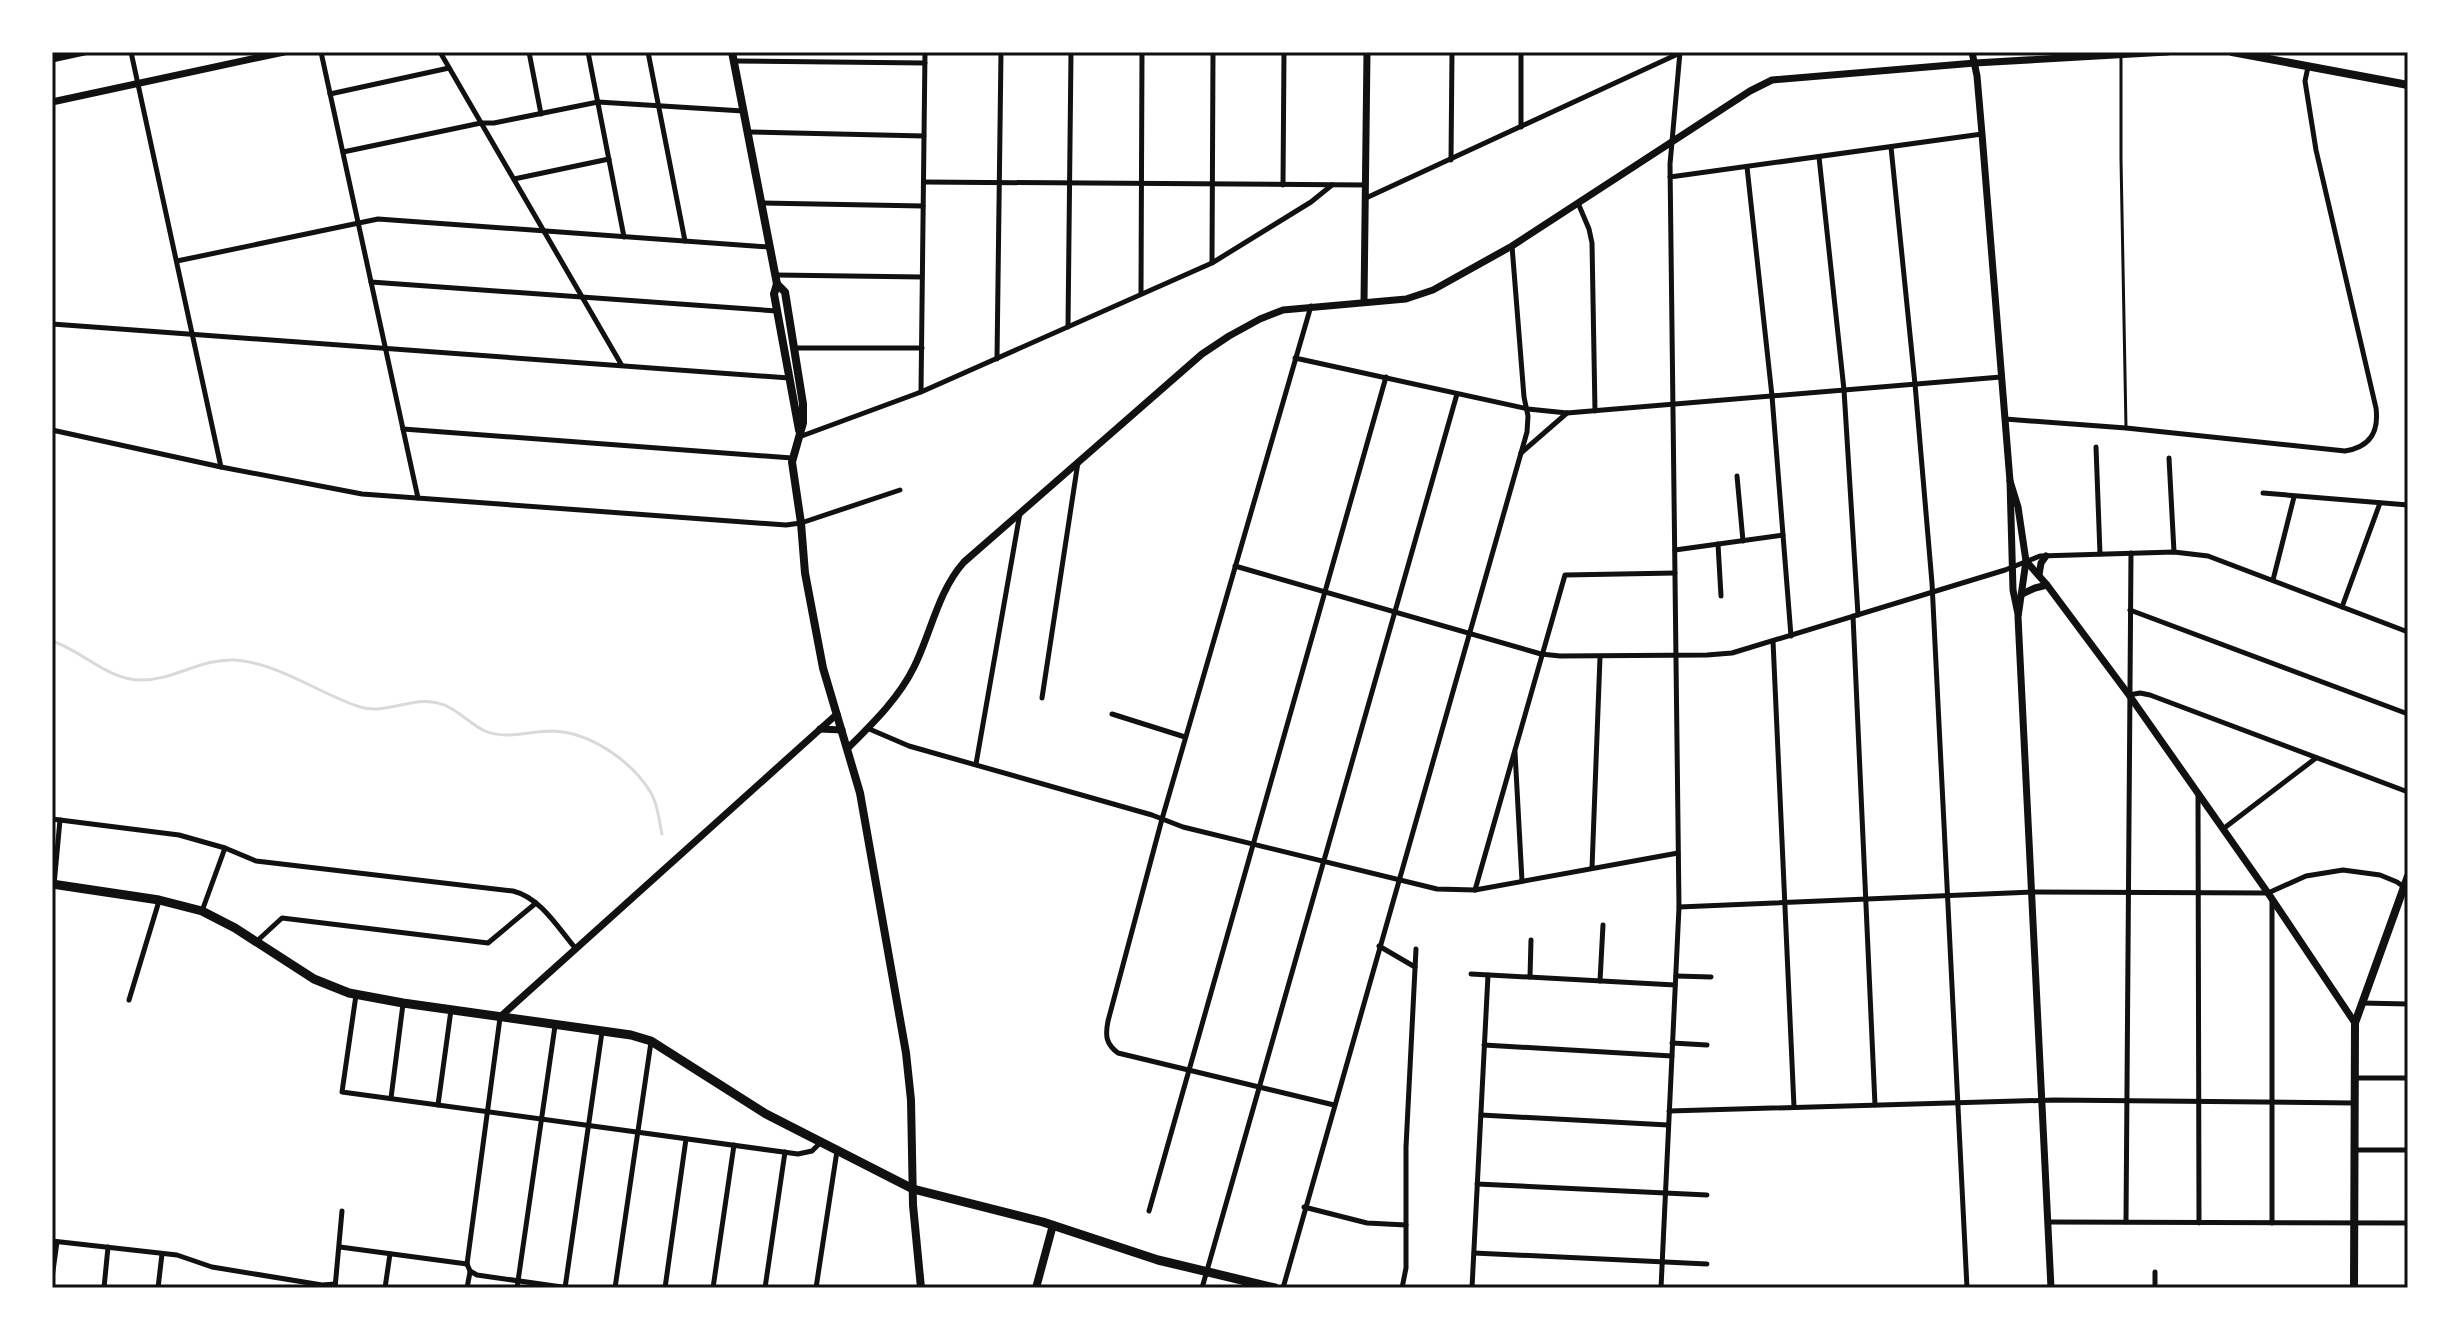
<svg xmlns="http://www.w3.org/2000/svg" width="2460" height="1340" font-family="'PT Sans',sans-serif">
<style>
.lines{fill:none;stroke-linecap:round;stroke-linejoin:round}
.stream{stroke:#d9d9d9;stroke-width:3}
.service{stroke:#111;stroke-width:3}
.minor{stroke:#111;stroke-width:5}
.tertiary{stroke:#111;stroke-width:7}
.secondary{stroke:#111;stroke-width:8}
.primary{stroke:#111;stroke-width:9}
.neatline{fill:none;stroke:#111;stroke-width:3}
</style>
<rect width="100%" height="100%" fill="#fff"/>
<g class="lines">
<path class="stream" d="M52,641C83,651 106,679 140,680C173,681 201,658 235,660C278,663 320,694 360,707C385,715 413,696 438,703C456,707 469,724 485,731C506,740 530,731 552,731C590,732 632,761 651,793C658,804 659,821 662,834"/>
<path class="service" d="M2121,56V159L2126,428"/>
<g class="minor">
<path d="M131,52L221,467"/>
<path d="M321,52L418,498"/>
<path d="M440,52L621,364"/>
<path d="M529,52L541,114"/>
<path d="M588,52L624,237"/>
<path d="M648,52L685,241"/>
<path d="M734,61L925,63"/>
<path d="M330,94L449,68"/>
<path d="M1521,127V52"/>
<path d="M748,132L924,136"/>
<path d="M1891,147L1915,384L1932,583L1967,1288"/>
<path d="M343,152L481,123H494L598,102L743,111"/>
<path d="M1819,157L1844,390L1858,615"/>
<path d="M1451,160L1452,52"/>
<path d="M1747,167L1772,396L1791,636"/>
<path d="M1670,177L1982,134"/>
<path d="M514,179L609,159"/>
<path d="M924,182L1366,185"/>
<path d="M1283,185L1284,52"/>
<path d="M1366,198L1680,53"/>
<path d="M761,203L923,206"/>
<path d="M1578,203L1589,229L1592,243L1595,411"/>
<path d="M177,261L378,219L769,247"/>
<path d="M1212,262L1213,52"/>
<path d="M776,275L922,277"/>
<path d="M371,282L777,311"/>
<path d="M1141,293L1142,52"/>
<path d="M1311,306L1162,819L1108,1021C1105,1036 1106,1044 1118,1053L1334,1105"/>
<path d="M52,324L789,378"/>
<path d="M1068,327L1071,52"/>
<path d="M795,348H922"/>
<path d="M1295,358L1528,409L1567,413L2001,377"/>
<path d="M997,359L1001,52"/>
<path d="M921,392L925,52"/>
<path d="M2005,419L2126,428L2345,451C2370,447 2379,432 2376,408L2316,150L2305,81L2308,67"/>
<path d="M403,429L792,458"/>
<path d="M52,430L221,467L362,494L786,525L801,523L900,490"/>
<path d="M799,437L921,392L1212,263L1311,202L1332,185"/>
<path d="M2096,447L2100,554"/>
<path d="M1521,453L1567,413"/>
<path d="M2169,458L2174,552"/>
<path d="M1737,476L1743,541"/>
<path d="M2263,493L2408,505"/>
<path d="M1718,544L1721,596"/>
<path d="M1675,550L1783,535"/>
<path d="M1235,566L1541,654L1560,656L1707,655L1732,653L2005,570L2040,556L2174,552L2208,556L2408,632"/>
<path d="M2273,580L2294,497"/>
<path d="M2342,607L2380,503"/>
<path d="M2130,610L2408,714"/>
<path d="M1853,616L1875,1105"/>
<path d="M1773,641L1794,1107"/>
<path d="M2129,695L2140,693L2150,695L2408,792"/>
<path d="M1042,698L1078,462"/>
<path d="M1112,714L1185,737"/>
<path d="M867,728L909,746L1152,815L1183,827L1437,889L1475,890L1678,853"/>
<path d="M1515,752L1522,881"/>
<path d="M976,764L1020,513"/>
<path d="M2198,796L2199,1223"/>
<path d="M52,819L179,835L225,848L256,861L513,891C541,898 558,928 576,949"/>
<path d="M2223,829L2316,758"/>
<path d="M1592,868L1600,657"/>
<path d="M54,885L60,820"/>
<path d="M1475,890L1565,575L1675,573"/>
<path d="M1679,907L2033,892L2268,893L2306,876L2343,870L2380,875L2397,882L2408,890"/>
<path d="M202,911L225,848"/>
<path d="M257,941L282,918L488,943L536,903"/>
<path d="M1379,946L1415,967"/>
<path d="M1471,974L1675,985"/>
<path d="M1676,976L1711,977"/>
<path d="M1530,977L1531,940"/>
<path d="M1600,981L1603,925"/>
<path d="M356,995L342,1092L798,1154L812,1151L820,1143"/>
<path d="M129,1000L159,901"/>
<path d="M2361,1003L2408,1004"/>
<path d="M1672,1043L1707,1045"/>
<path d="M1484,1045L1672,1056"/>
<path d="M2355,1078H2408"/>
<path d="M391,1098L403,1004"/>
<path d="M438,1105L451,1010"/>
<path d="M1669,1111L2054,1100L2354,1103"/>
<path d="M1481,1115L1668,1125"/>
<path d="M2355,1150H2408"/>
<path d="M1477,1184L1707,1195"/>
<path d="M1304,1207L1367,1223L1406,1225"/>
<path d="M1149,1211L1386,377"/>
<path d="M2048,1222L2408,1223"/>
<path d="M2126,1222L2131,553"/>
<path d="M2272,1223V900"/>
<path d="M52,1241L177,1255L212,1267L322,1285L335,1284"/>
<path d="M340,1247L467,1264"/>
<path d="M1474,1253L1707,1264"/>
<path d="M467,1264L500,1018"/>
<path d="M467,1264L470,1271L477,1275L569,1288"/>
<path d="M2155,1272V1288"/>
<path d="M52,1278L57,1242"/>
<path d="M104,1288L108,1247"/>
<path d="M158,1288L162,1254"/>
<path d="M335,1288L342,1211"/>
<path d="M385,1288L390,1254"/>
<path d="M467,1288L470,1272"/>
<path d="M517,1288L555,1026"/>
<path d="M565,1288L602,1032"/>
<path d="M615,1288L651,1042"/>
<path d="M665,1288L686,1139"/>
<path d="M713,1288L734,1145"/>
<path d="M765,1288L785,1152"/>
<path d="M816,1288L837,1151"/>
<path d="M1202,1288L1457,394"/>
<path d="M1283,1288L1527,432L1528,416L1524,397L1512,246"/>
<path d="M1402,1288L1406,1268V1147L1416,949"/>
<path d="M1472,1288L1488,975"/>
<path d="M1661,1288L1679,907L1670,164L1680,52"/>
</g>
<g class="tertiary">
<path d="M1972,52L1977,76L1982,134L2010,481L2013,590L2018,614"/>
<path d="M52,59L84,52"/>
<path d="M52,102L284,52"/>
<path d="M1364,302L1367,52"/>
<path d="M2010,481L2018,507L2026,561L2018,617L2051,1288"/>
<path d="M2026,561L2047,585L2129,695L2268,893L2355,1023"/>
<path d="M2039,575L2041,563L2046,556"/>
<path d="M2022,594L2035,588L2047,585"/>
<path d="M820,729L842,730"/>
<path d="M848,748C872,724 899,698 914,667C931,633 938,591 964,562L1202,354L1229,336L1260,319L1283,310L1406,299L1433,290L1512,246L1750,91L1772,80L1975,63L2167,52"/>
<path d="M500,1017L837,714"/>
</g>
<g class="secondary">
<path d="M732,52L777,284L774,294L799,430"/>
<path d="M2232,52L2408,85"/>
<path d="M777,284L785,292L803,404V423L792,462L801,523L805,573L823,668L860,793L906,1053L911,1100L913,1205L921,1288"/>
<path d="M1036,1288L1053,1225"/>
<path d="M2354,1288L2355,1023L2408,876"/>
</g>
<path class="primary" d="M52,884L159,900L202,911L235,928L314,979L349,993L403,1003L631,1035L651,1041L766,1114L913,1189L1043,1222L1158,1260L1275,1288"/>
</g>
<rect width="2460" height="1340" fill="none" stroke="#ffffff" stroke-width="108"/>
<rect x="54" y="54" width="2352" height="1232" class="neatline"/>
</svg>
